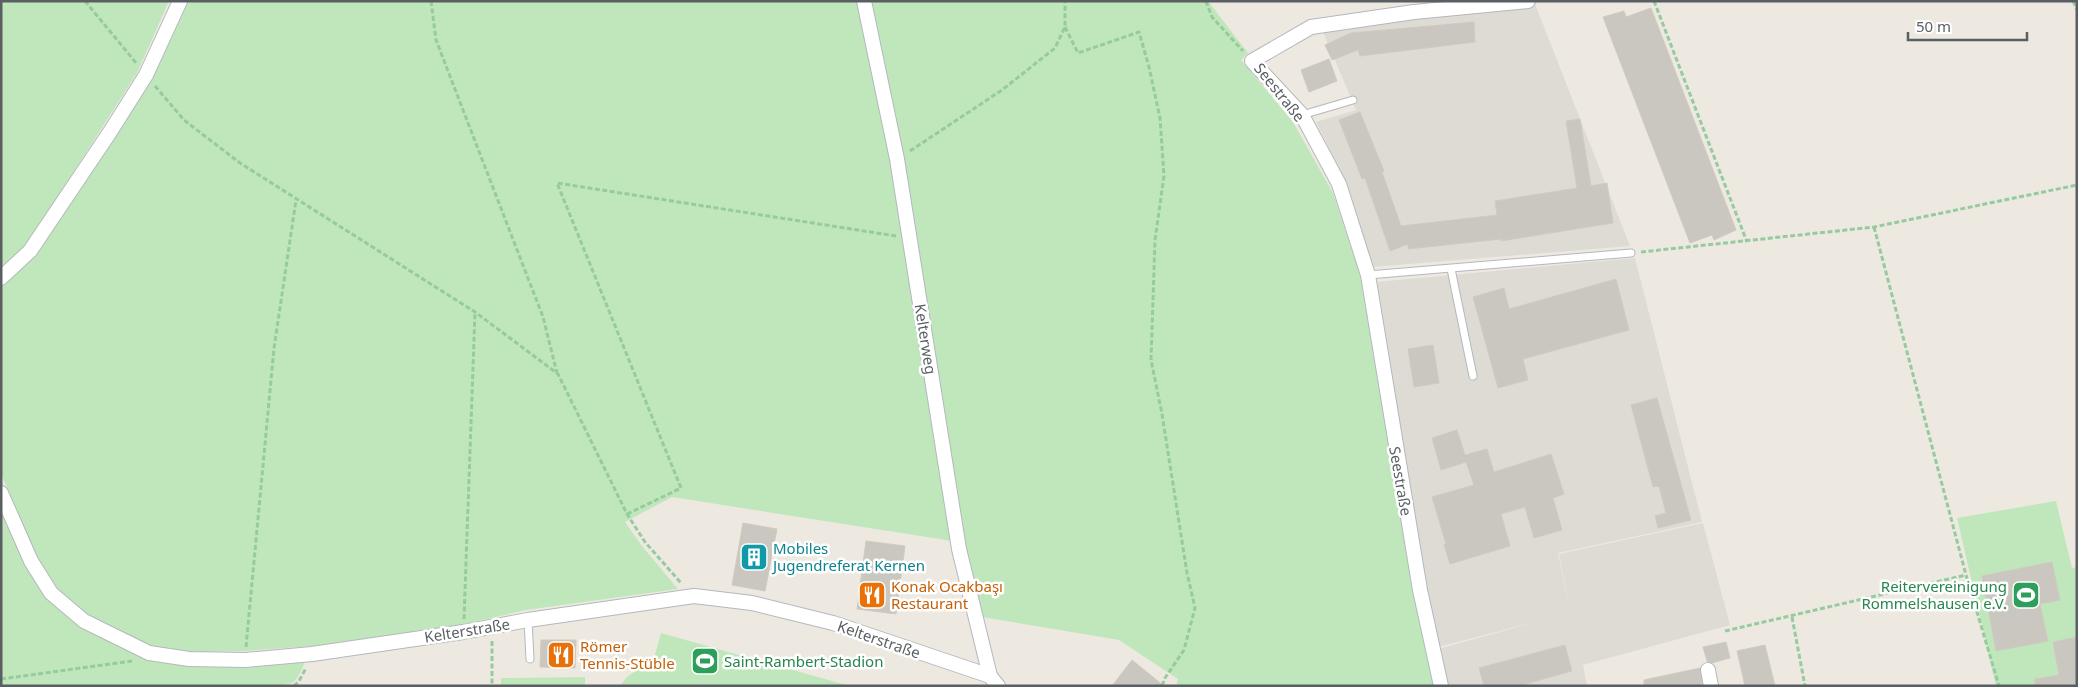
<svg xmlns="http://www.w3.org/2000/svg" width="2078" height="687" font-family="'Noto Sans',sans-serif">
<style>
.industrial{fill:#dedbd5}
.green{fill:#c0e7bb}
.building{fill:#cac6c0;stroke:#d2cabf}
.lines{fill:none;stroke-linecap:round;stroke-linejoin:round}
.service-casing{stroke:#b4b8bc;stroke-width:9}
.minor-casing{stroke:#b4b8bc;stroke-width:16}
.path{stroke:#95cb9e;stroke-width:3;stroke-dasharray:5 2.5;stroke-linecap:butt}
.service{stroke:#fff;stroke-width:7}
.minor{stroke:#fff;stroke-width:14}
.labels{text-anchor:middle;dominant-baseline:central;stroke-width:5;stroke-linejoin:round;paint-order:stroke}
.street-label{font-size:15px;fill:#595f63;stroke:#fff}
.culture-label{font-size:15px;fill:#0d838f;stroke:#fff;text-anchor:start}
.food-label{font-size:15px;fill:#c56008;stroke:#fff;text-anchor:start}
.leisure-label{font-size:15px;fill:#27864d;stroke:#fff;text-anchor:end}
</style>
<rect width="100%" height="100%" fill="#ede9e1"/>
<g class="industrial">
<path d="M1535,4L1630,246L1373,267L1347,183L1316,122L1356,110L1323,32L1416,18Z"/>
<path d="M1635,258L1702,522L1558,553L1570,612L1559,554L1703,523L1730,625L1583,665L1587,686H1446L1438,649L1543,620L1438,647L1426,588L1376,282Z"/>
</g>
<g class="green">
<path d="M1,1H169L137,73L24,249L1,269Z"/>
<path d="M181,1H1208L1248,53L1241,60L1293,122L1333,193L1362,281L1416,591L1435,686H1176L1178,679L1119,640L982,617L965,543L672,497L625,522L642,546L678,589L526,610L460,625L312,646L245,651L191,652L142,644L88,615L58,589L38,559L1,474V286L33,254L64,207Z"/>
<path d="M2056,501L2072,568L2077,567V686H1996L1957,518Z"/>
<path d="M1,508L46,598L80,627L147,660L188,666L245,668L305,662C294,687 294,684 267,686H1Z"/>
<path d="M661,633L850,686H620L627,677L654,658Z"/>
<path d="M585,677V686H501V678Z"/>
</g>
<g class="building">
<path d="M1651,8L1736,230L1714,240L1712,235L1690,243L1603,17L1624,11L1626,17Z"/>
<path d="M1474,22L1475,42L1360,56L1358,50L1332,60L1325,45L1351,33Z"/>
<path d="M1329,59L1337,81L1309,92L1301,70Z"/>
<path d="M1360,112L1384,171L1382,172L1401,226L1497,215L1495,201L1577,188L1566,121L1580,119L1591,186L1607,183L1613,223L1501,241V239L1408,249V244L1390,251L1365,178L1362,179L1339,120Z"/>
<path d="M1616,279L1629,330L1523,359L1528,380L1498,388L1473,297L1504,288L1509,309Z"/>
<path d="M1433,345L1439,383L1414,387L1408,349Z"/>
<path d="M1657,398L1691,520L1658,528L1655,516L1666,513L1659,486L1653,487L1631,405Z"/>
<path d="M1457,430L1465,455L1487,449L1494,472L1551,454L1564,494L1553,498L1562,530L1534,538L1525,507L1501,514L1510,546L1450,564L1444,545L1446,544L1432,497L1474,485L1466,462L1441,470L1432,438Z"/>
<path d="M743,523L777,529L765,591L732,585Z"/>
<path d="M866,541L905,546L896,614L857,609Z"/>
<path d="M2052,562L2060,600L2040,604L2048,641L1996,651L1982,576Z"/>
<path d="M2077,637V686H2035V679L2059,675L2053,642Z"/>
<path d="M541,640H576L575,668L540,667Z"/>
<path d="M1726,642L1730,658L1712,663L1707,661L1703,647Z"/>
<path d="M1565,645L1572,671L1519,686H1484L1479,668Z"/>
<path d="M1765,645L1775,686H1745L1737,651Z"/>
<path d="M1132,660L1164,686H1112Z"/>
<path d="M1700,668L1702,686H1644V680Z"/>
</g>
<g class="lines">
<g class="service-casing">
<g id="service">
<path d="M1302,115L1353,100"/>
<path d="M1451,269L1473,376"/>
<path d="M1368,275L1631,253"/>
<path d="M528,620L530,659"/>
</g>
</g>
<g class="minor-casing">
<g id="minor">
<path d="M864,1L897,159L959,549L990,676"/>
<path d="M1,278L30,251L110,132L146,75L180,1"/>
<path d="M1,493L31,561L51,593L84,621L149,653L189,659L245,660L312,654L463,632L528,620L694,596L752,603L833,623L990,676L998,686"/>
<path d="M1708,670L1711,686"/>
<path d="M1441,686L1420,590L1368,275L1339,184L1302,115L1252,61L1311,27L1414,12L1528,1"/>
</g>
</g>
<g class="path">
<path d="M85,1L137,64"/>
<path d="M431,1L436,40L543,317L557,373"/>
<path d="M1206,1L1212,17L1243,51"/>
<path d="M1654,1L1747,242"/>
<path d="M2073,1L2077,10"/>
<path d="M1065,27L1078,53L1139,32L1149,67L1160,118L1164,176L1155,240L1151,360L1162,414L1187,573L1195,608L1184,650L1165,678L1162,686"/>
<path d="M155,86L184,120L240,163L475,312L558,374L627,514L645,542L681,583"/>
<path d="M910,151L1002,90L1055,48L1065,27V1"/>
<path d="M1874,227L1966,575L1999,686"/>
<path d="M1641,252L1874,227L2077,185"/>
<path d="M627,514L681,488L557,183L896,236"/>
<path d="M1792,617L1805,686"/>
<path d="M464,619L475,312"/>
<path d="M1725,631L1966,575"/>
<path d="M492,641V686"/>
<path d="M246,647L274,348L296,200"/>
<path d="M1,679L132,661"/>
<path d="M294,686L299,681L306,668"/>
</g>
<use href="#service" class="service"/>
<use href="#minor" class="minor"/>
</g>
<defs>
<g id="building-square" transform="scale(1.4375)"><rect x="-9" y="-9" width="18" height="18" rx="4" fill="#0f9aa8" stroke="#fff"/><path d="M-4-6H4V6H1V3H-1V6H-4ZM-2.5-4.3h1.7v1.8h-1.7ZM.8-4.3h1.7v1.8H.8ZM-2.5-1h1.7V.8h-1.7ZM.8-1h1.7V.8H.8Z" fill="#fff"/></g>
<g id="restaurant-square" transform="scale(1.4375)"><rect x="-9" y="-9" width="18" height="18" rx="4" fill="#e8710a" stroke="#fff"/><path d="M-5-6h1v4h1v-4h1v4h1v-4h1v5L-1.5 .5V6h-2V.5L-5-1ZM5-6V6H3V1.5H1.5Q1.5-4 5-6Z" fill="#fff"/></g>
<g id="stadium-square" transform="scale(1.4375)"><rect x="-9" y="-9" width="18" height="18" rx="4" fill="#2e9e5b" stroke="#fff"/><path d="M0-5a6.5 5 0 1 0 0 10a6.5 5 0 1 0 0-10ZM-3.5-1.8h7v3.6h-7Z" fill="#fff"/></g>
</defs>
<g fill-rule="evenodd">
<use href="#building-square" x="754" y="557"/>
<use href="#restaurant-square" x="872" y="595"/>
<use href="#stadium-square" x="2026" y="595"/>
<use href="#restaurant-square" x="561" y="655"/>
<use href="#stadium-square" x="705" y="661"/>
</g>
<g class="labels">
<g class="street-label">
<text transform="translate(1280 92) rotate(51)">Seestraße</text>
<text transform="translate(926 339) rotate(81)">Kelterweg</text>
<text transform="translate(1401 481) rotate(80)">Seestraße</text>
<text transform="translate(467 630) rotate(-9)">Kelterstraße</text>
<text transform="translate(879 639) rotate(19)">Kelterstraße</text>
</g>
<g class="culture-label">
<text x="773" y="548">Mobiles<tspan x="773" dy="17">Jugendreferat Kernen</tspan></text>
</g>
<g class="food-label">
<text x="891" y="586">Konak Ocakbaşı<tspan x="891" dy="17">Restaurant</tspan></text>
<text x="580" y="646">Römer<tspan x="580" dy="17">Tennis-Stüble</tspan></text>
</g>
<g class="leisure-label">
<text x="2007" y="586">Reitervereinigung<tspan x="2007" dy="17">Rommelshausen e.V.</tspan></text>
<text x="724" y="661" text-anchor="start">Saint-Rambert-Stadion</text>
</g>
</g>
<rect width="2078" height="687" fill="none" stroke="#595f63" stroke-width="5"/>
<path d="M1908 32v8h119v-8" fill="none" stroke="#595f63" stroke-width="2.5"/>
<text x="1916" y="32" font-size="15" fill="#595f63" stroke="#ffffff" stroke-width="4" paint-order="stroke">50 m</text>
</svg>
